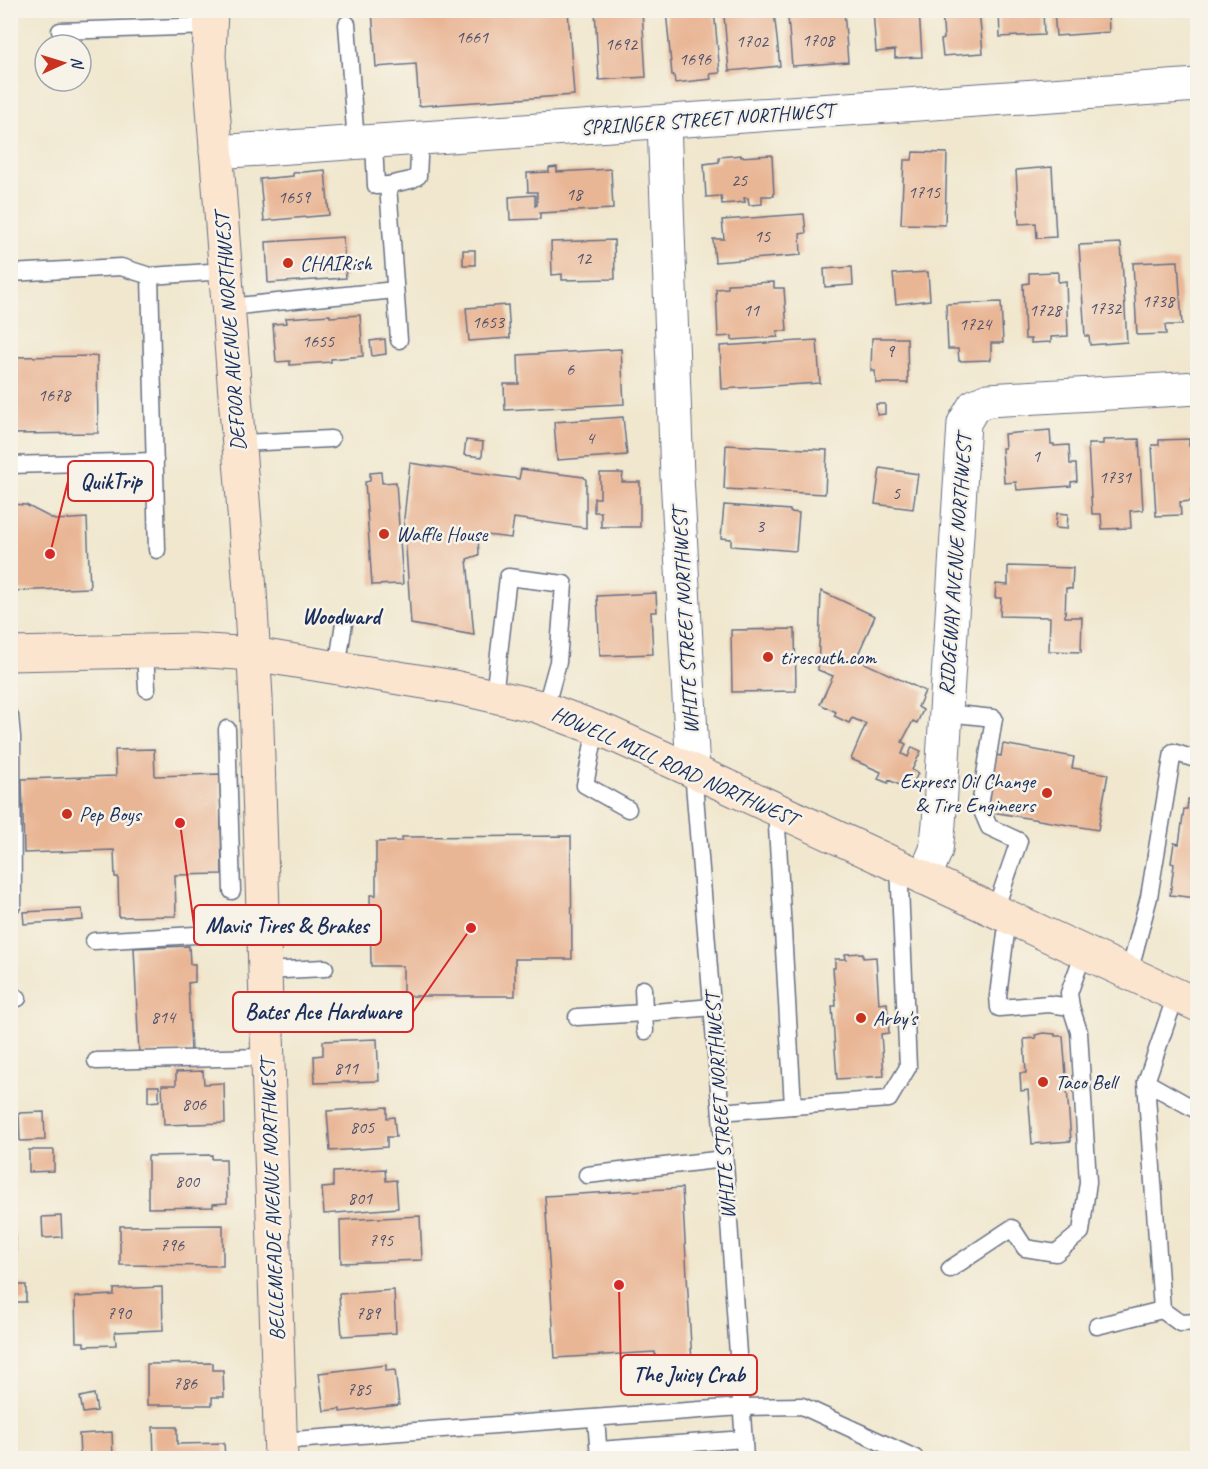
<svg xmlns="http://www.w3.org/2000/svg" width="1208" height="1469" font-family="Caveat,sans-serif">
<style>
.building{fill:#e9b695}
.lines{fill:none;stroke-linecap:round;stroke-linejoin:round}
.lane-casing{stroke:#666f85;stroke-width:19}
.street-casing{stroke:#666f85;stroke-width:35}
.secondary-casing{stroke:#666f85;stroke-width:35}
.lane{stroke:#fff;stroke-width:16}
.street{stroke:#fff;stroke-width:33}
.secondary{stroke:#fbe5cf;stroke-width:33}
.poi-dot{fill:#c8321e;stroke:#f7f3e8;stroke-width:2}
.labels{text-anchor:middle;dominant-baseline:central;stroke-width:5;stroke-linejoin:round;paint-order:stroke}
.number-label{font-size:18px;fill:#4e516c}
.street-label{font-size:21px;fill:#1b2f5e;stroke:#f7f3e8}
.poi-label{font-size:21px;fill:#1b2f5e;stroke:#f7f3e8;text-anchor:start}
.neighbourhood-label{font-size:22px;font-weight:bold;fill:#1b2f5e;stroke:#f7f3e8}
.leader{fill:none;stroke:#d62828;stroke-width:2}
.callout-dot{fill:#d62828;stroke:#f7f3e8;stroke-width:2}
.callout{fill:#f7f3e8;stroke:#d62828;stroke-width:2}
.callout-label{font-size:22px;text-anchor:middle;font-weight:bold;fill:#1b2f5e}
</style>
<rect width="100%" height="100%" fill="#f7f3e8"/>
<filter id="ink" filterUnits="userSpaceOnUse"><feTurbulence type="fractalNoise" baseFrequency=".0167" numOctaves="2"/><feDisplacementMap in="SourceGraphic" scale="12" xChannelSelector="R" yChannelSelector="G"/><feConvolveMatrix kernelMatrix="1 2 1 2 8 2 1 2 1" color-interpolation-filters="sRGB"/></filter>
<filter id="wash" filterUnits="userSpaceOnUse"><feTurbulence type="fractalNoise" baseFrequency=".008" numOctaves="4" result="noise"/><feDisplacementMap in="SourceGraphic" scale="24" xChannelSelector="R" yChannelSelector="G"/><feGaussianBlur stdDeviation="1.35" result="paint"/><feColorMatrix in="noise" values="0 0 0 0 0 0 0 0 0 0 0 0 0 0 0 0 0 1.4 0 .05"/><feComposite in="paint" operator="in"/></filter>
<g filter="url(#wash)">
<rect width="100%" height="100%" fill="#f0e7ce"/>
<g id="blocks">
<g class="building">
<path d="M372,10H568L574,95L419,106L416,64L376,67Z"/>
<path d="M595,10H642L646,77L599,80Z"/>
<path d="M666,10H714L720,73L710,74L711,79L675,83L674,75H672Z"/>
<path d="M727,10H770V12H774L780,66L729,71L724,16H727Z"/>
<path d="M817,10H844L848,62L792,66L788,17L818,15Z"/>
<path d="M873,10H919L922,57L895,58V50L876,52Z"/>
<path d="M942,10H979L983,53L943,56L941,40L944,39Z"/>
<path d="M999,10H1043L1044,35L1000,37Z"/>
<path d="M1054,10H1108L1109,32L1056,36Z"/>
<path d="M913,152L947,153L945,225L901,224L904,160H912Z"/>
<path d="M741,155V157L772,155L774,196H762V204L749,205L748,198H744L745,202L722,204L721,196L706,197L704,164L719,162V157Z"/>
<path d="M557,167V172L611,169L613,209L540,213V219L510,220L509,197L535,195V206L537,205V192H528L527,173L549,172V168Z"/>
<path d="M1052,167L1056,237L1037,238L1036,223L1019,224L1016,170Z"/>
<path d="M325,170L329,215L264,221L260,179L293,176V173Z"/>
<path d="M804,214L806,233L800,234L801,255L715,262L713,239H724L722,220Z"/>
<path d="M343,237L346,278L268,283L266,242Z"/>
<path d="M614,240L615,279L562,280V274L552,275L551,242Z"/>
<path d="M1121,243L1127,342L1090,345L1089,336H1085L1079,245Z"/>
<rect x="463" y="250" width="12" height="15"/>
<path d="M1178,261L1182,325H1165L1166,334L1137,335L1133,263Z"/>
<path d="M852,267L853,285L825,287L824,269Z"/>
<path d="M928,272L930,300L896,304L893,274Z"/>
<path d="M1058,272V282L1066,281L1068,336L1051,337V342L1031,343V339H1025L1023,284L1029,283V273Z"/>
<path d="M774,282V288H784L787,331H777L778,337L732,340V336L718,337L716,289L728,288V284Z"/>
<path d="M1001,302L1003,343H991V360L959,361L958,349H948L946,304Z"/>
<path d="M508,305L510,338L469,341L466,308Z"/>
<path d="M330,315V317L360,315L363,356L331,359V362L290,365V361L276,362L273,324L287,323L286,318Z"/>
<path d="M872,338H907L908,383H876L875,371H871Z"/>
<path d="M385,339L386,354L372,356L370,341Z"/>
<path d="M817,340L820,383L722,389L720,346Z"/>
<path d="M621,349L624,404L505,410L504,384H519L518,355Z"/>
<path d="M97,356L98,433L10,434V357Z"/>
<path d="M876,404H885V414L877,415Z"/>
<path d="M623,417L627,455L557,460L554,422Z"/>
<path d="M1050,430L1051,444H1054V446L1069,445L1070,464H1076L1077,481L1071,482V486L1017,490L1016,482L1004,483L1002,448H1005L1004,434Z"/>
<path d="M1139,439L1143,510L1130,511L1131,528L1102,529L1101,514H1092L1088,444H1103V440Z"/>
<path d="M1189,439V446H1197L1198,488H1192L1193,501L1180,502L1181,515L1156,516L1152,445H1159V440Z"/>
<path d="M466,440L483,442L482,457L464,455Z"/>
<path d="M726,445L827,450L825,494L724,489Z"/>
<path d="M410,463L519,479L521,469L584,477L586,480V528L514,518L511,538L478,534L479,555L467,559L474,635L411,624L404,518Z"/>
<path d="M880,468L918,474L913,509L875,504Z"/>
<path d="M381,472L382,483L396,482L403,584L372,585L365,482L370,481V473Z"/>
<path d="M600,473H623L622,482H640V527H601V512H594V498H600Z"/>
<path d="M10,504L26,505L55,520L87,518L90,588L10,591Z"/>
<path d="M724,505L790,510V512L799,513L796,551L731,546V539L721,538Z"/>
<path d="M1057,513L1068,514L1067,529L1055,528Z"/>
<path d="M1008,566L1073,568L1072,589L1066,588L1065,617H1082L1081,652L1049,651L1050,617L1000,616L1001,598H995L996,584L1008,585Z"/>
<path d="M821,591L875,616L856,659L925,691L918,707L923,710L917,723L913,721L902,742L906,744L902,754L908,757L912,747L921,751L912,770L918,773L910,790L889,780L888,783L878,779L881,772L851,759L866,724L852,718L849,723L834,716L836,712L820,704L833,676L818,670Z"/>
<path d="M656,593L657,612H651L653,654L600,656L597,596Z"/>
<path d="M795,629L796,691L732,692L731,630Z"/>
<path d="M1003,744L1074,757L1072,768L1108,774L1098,830L986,811L996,755L1001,756Z"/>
<path d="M154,749L155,776L220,774L222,874L175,875L176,916L119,917L118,877H115L114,850L24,853L22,779L116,776L115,750Z"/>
<path d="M1188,799L1198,800V898L1170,895L1174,864L1171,863L1174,843L1179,844L1184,809H1187Z"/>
<path d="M571,836L572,959H515V996H403V966H371L370,895H376V842L402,841V837Z"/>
<path d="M82,909L83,920L24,924L23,912Z"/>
<path d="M189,946L190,964H195V982L188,983L191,1051L139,1054L134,948Z"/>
<path d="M863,953V958L876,957L879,1004L887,1003L889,1033L881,1034L884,1076L837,1079L832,1006H836L833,968H835V959H846L845,954Z"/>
<path d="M1043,1033L1055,1034V1036H1063L1071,1141L1032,1144L1028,1090L1021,1091L1020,1073H1026L1024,1039L1036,1038L1035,1035Z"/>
<path d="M377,1039L379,1081L315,1083L314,1056L323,1055V1041Z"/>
<path d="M203,1071L204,1084L224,1083L225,1123L164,1125L162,1085H176V1072Z"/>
<path d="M148,1086H159V1101L148,1102Z"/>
<path d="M387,1107V1118L394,1117L396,1137H387V1147L330,1151L327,1111Z"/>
<path d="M44,1112L45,1140L20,1141L19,1113Z"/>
<path d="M29,1150H54V1171L29,1172Z"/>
<path d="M212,1155V1159H226L227,1203L213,1204V1207L148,1208V1156Z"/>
<path d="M385,1169L386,1181L396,1180L398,1208L324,1214L322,1188L333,1187V1172Z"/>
<path d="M682,1188L692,1363L656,1365L655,1352L555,1358L545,1196Z"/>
<path d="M61,1216L62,1237L43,1238L42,1217Z"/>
<path d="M420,1216L422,1260L341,1263L340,1220Z"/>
<path d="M223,1225V1266L120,1265V1226Z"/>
<path d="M10,1232H15L17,1280H10Z"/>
<rect x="10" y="1285" width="16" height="17"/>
<path d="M162,1287L163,1330L115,1332L116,1345L84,1346V1342H76L75,1297L114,1295V1289Z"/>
<path d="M394,1290L396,1333L342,1336L339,1294Z"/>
<path d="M213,1363V1370H223L224,1397H212V1405H147V1364Z"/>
<path d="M386,1365V1371L395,1370L399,1405L340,1412V1409L324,1411L319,1373Z"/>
<path d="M94,1394L97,1411L83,1413L80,1397Z"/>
<path d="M153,1427H177V1444L224,1443L225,1458H154Z"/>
<path d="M112,1432L113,1458H80L79,1434Z"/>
<path d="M701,1451V1458H640V1457Z"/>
</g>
</g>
</g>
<g filter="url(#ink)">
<use href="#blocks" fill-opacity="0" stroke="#666f85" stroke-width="1.5"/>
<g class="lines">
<g class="lane-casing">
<g id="lane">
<path d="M347,24L356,143"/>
<path d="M60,31L211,26"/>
<path d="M374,142L376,186L388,185L399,340"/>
<path d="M388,185L411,180L418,176L420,139"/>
<path d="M10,273L121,267L150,276L225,271"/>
<path d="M150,276L157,550"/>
<path d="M228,307L395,290"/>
<path d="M239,443L331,439"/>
<path d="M10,465L155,461"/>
<path d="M145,652L147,689"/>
<path d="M337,668L344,623"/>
<path d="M494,696L508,577L564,584L558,662L545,709"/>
<path d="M946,713L994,718L980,806L989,827L1019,841L995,910"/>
<path d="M10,716L12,737L13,904"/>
<path d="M596,728L585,785L628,809"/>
<path d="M227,729L232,891"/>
<path d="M693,771L726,1177L745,1458"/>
<path d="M776,809L793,1106L889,1099L908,1067L899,866"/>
<path d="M1008,917L998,996L999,1008L1049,1004L1071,1007"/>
<path d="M94,941L262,931"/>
<path d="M264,971L325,968"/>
<path d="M1129,973L1149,897L1173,752L1198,760"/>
<path d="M643,989L645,1031"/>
<path d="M1176,995L1146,1082L1162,1310L1180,1323L1198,1322"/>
<path d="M10,998H18"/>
<path d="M577,1017L644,1013L712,1007"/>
<path d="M96,1061L267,1057"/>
<path d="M1146,1082L1198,1111"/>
<path d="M721,1112L793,1106"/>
<path d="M587,1175L724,1159"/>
<path d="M950,1269L1012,1228L1025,1248L1056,1253L1081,1232L1088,1182L1079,1032L1071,1007L1069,993L1084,952"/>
<path d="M1097,1326L1162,1310"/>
<path d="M596,1418L599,1458"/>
<path d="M280,1441L741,1407L802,1406L915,1458"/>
<path d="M599,1450L744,1439"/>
</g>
</g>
<g class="street-casing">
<g id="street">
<path d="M664,122L677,476L693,771"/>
<path d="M216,152L1198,85"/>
<path d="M924,878L936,850L939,824L964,423L974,406L988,400L1198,388"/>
</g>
</g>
<g class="secondary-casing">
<g id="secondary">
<path d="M211,10L209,56L250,590L256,698L281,1458"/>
<path d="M10,654L193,650L253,654L454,687L537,706L609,733L722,784L1198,1005"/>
</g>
</g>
<use href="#lane" class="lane"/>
<use href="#street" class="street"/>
<use href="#secondary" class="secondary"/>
</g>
</g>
<g class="poi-dot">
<circle cx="288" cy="263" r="6"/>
<circle cx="384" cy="534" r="6"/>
<circle cx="768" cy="657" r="6"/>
<circle cx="1047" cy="793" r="6"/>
<circle cx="67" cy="814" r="6"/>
<circle cx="861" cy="1018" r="6"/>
<circle cx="1043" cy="1082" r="6"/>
</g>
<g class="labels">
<g class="number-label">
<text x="472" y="37">1661</text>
<text x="818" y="40">1708</text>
<text x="752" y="41">1702</text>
<text x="621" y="44">1692</text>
<text x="695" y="59">1696</text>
<text x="739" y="180">25</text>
<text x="924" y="192">1715</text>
<text x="574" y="194">18</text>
<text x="294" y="197">1659</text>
<text x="762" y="236">15</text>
<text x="583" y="258">12</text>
<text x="1158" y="301">1738</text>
<text x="1105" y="308">1732</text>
<text x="751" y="310">11</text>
<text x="1045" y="310">1728</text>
<text x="488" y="322">1653</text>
<text x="975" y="324">1724</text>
<text x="318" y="341">1655</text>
<text x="890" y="351">9</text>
<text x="570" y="369">6</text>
<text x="54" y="395">1678</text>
<text x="590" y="438">4</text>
<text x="1036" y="456">1</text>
<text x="1115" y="477">1731</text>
<text x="896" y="493">5</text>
<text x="760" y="526">3</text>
<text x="163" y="1017">814</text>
<text x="346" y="1068">811</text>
<text x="194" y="1104">806</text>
<text x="362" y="1127">805</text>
<text x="187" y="1181">800</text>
<text x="360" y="1198">801</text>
<text x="381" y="1240">795</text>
<text x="172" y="1245">796</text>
<text x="119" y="1313">790</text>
<text x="368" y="1313">789</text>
<text x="185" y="1383">786</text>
<text x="359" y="1389">785</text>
</g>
<g class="street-label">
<text transform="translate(707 119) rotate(-4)">SPRINGER STREET NORTHWEST</text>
<text transform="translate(230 332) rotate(-94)">DEFOOR AVENUE NORTHWEST</text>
<text transform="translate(955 565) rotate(-86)">RIDGEWAY AVENUE NORTHWEST</text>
<text transform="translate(685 621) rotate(-93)">WHITE STREET NORTHWEST</text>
<text transform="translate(675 766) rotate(24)">HOWELL MILL ROAD NORTHWEST</text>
<text transform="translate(720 1106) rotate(-94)">WHITE STREET NORTHWEST</text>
<text transform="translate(272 1200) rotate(-92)">BELLEMEADE AVENUE NORTHWEST</text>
</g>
<g class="poi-label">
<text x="300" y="263">CHAIRish</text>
<text x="396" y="534">Waffle House</text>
<text x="780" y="657">tiresouth.com</text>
<text x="1035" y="781" text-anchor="end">Express Oil Change<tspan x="1035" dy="24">&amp; Tire Engineers</tspan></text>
<text x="79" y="814">Pep Boys</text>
<text x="873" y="1018">Arby's</text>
<text x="1055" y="1082">Taco Bell</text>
</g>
<g class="neighbourhood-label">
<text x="341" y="617">Woodward</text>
</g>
</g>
<path class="leader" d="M50 554L68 481M180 823L194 925M471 928L413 1012M619 1285L621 1375"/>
<g class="callout-dot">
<circle cx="50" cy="554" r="6"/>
<circle cx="180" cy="823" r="6"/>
<circle cx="471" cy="928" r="6"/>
<circle cx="619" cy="1285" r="6"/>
</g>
<g class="callout">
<rect x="68" y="461" width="85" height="40" rx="6"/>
<rect x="194" y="905" width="187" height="40" rx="6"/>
<rect x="233" y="992" width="180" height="40" rx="6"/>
<rect x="621" y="1355" width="136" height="40" rx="6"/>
</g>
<g class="callout-label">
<text x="111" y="489">QuikTrip</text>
<text x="287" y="933">Mavis Tires &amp; Brakes</text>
<text x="323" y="1019">Bates Ace Hardware</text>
<text x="689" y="1382">The Juicy Crab</text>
</g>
<rect width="1208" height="1469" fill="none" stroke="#f7f3e8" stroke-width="36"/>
<g transform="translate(63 63) rotate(86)"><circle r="28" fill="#f7f3e8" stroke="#9fa5b1" stroke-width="1.5"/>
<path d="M0-4.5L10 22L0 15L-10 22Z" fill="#c8321e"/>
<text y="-9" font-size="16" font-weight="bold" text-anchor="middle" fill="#1b2f5e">N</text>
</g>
</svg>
